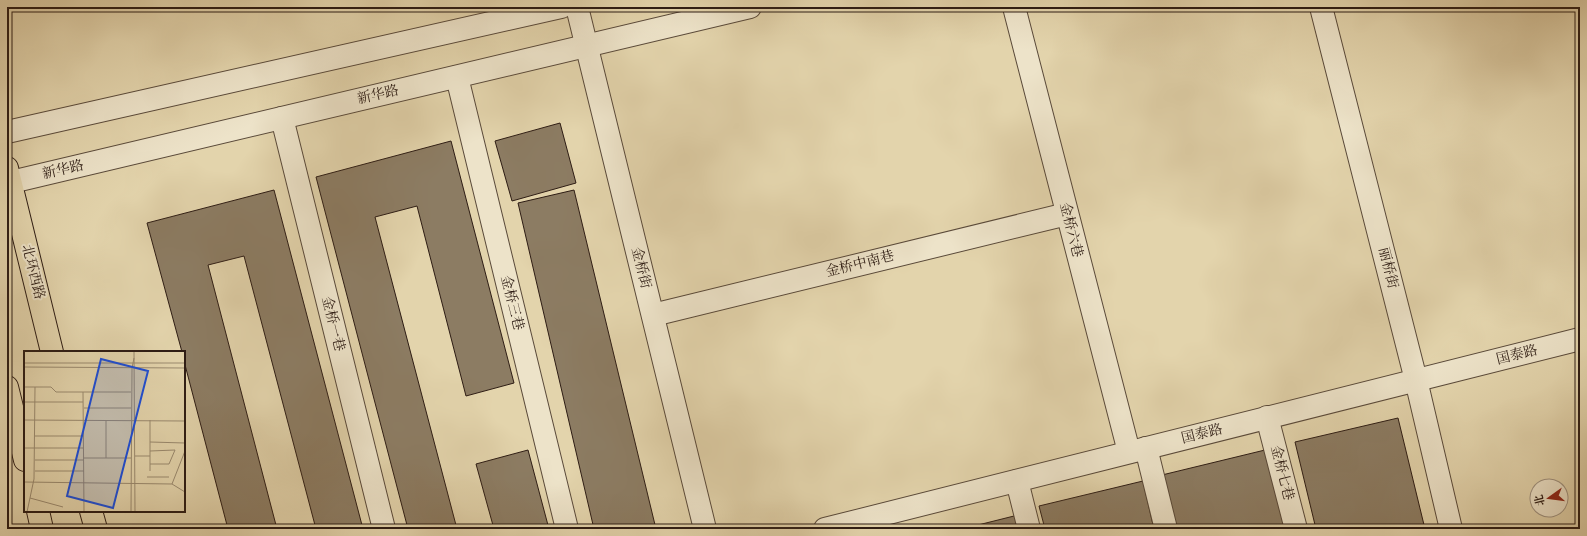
<svg xmlns="http://www.w3.org/2000/svg" width="1587" height="536" font-family="'Old Standard TT','Noto Serif SC',serif">
<style>
.building{fill:#8c7c63;stroke:#2d1c14}
.lines{fill:none;stroke-linecap:round;stroke-linejoin:round}
.minor-casing{stroke:#5a4a3a;stroke-width:24}
.tertiary-casing{stroke:#5a4a3a;stroke-width:24}
.primary-casing{stroke:#2d1c14;stroke-width:24}
.minor{stroke:#ede3c9;stroke-width:22}
.tertiary{stroke:#ede3c9;stroke-width:22}
.primary{stroke:#e3d4ac;stroke-width:22}
.labels{text-anchor:middle;dominant-baseline:central;stroke-width:4;stroke-linejoin:round;paint-order:stroke}
.street-label{font-size:14px;fill:#2d1c14;stroke:#ede3c9}
.inset-road{fill:none;stroke:#9a8a6f;stroke-width:1}
.view{fill:#1d4ed8;fill-opacity:0.15;stroke:#1d4ed8;stroke-width:2}
.inset-edge{fill:none;stroke:#2d1c14;stroke-width:2}
</style>
<rect width="100%" height="100%" fill="#e3d4ac"/>
<filter id="stains"><feTurbulence type="fractalNoise" baseFrequency=".005" numOctaves="4"/><feColorMatrix values="0 0 0 0 .2 0 0 0 0 .09 0 0 0 0 .02 0 0 0 .5 -.17"/></filter>
<radialGradient id="worn" r=".72"><stop offset=".6" stop-color="#630" stop-opacity="0"/><stop offset="1" stop-color="#630" stop-opacity=".3"/></radialGradient>
<g class="building">
<path d="M560,123L576,183L512,201L495,141Z"/>
<path d="M451,141L514,383L466,396L417,206L375,217L457,529H408L316,177Z"/>
<path d="M274,190L363,529H316L244,256L208,265L277,529H228L184,361V352H182L147,223Z"/>
<path d="M574,190L656,529H594L518,203Z"/>
<path d="M1398,418L1425,529H1316L1295,442Z"/>
<path d="M528,450L549,529H494L476,464Z"/>
<path d="M1265,450L1285,529H1175L1162,475Z"/>
<path d="M1143,481L1154,529H1045L1039,506Z"/>
<path d="M1018,515L1021,529H962Z"/>
</g>
<g class="lines">
<g class="minor-casing">
<g id="minor">
<path d="M577,7L705,529"/>
<path d="M1014,7L1129,452"/>
<path d="M1321,7L1416,380L1451,529"/>
<path d="M457,77L567,529"/>
<path d="M282,118L384,529"/>
<path d="M653,315L1067,214"/>
<path d="M1267,417L1296,529"/>
<path d="M1146,448L1166,529"/>
<path d="M1017,481L1029,529"/>
<path d="M825,529L1580,339"/>
</g>
</g>
<g class="tertiary-casing">
<g id="tertiary">
<path d="M7,132L561,7"/>
<path d="M7,183L750,7"/>
</g>
</g>
<g class="primary-casing">
<g id="primary">
<path d="M7,168L52,352"/>
<path d="M7,387L25,460"/>
<path d="M38,511L42,529"/>
<path d="M91,511L96,529"/>
</g>
</g>
<use href="#minor" class="minor"/>
<use href="#tertiary" class="tertiary"/>
<use href="#primary" class="primary"/>
</g>
<g class="labels">
<g class="street-label">
<text transform="translate(378 95) rotate(-13)">新华路</text>
<text transform="translate(63 170) rotate(-13)">新华路</text>
<text transform="translate(1071 230) rotate(76)">金桥六巷</text>
<text transform="translate(860 264) rotate(-14)">金桥中南巷</text>
<text transform="translate(641 268) rotate(76)">金桥街</text>
<text transform="translate(1388 268) rotate(76)">丽桥街</text>
<text transform="translate(33 272) rotate(76)">北环西路</text>
<text transform="translate(512 303) rotate(76)">金桥三巷</text>
<text transform="translate(333 324) rotate(76)">金桥一巷</text>
<text transform="translate(1517 355) rotate(-14)">国泰路</text>
<text transform="translate(1202 434) rotate(-14)">国泰路</text>
<text transform="translate(1282 473) rotate(76)">金桥七巷</text>
</g>
</g>
<g transform="translate(24 351)">
<rect width="161" height="161" fill="#e3d4ac"/>
<path class="inset-road" d="M110,0L111,161M0,12H161M0,16L161,17M0,36H27L32,41H107M59,41L60,161M0,51H59M60,57H107M0,69L161,70M126,69V120M11,85H60M126,91L161,92M0,97H60M126,100L151,99L145,113H126M111,105H126M60,107H107M82,107V69M11,109H60M11,120H60M123,126H145M0,131L148,133L161,141M148,133L161,100M6,147L39,156M3,161L10,128L11,36M107,161L108,17L110,7"/>
<path class="view" d="M77,8L124,20L89,157L43,145Z"/>
<rect width="161" height="161" class="inset-edge"/>
</g>
<rect width="1587" height="536" fill="none" stroke="#e3d4ac" stroke-width="24"/>
<rect x="8" y="8" width="1571" height="520" fill="none" stroke="#2d1c14" stroke-width="2"/>
<rect x="12" y="12" width="1563" height="512" fill="none" stroke="#2d1c14"/>
<g transform="translate(1549 498) rotate(256)"><circle r="19" fill="#ede3c9" stroke="#a09381"/>
<path d="M0-3L7 15L0 10L-7 15Z" fill="#8f2418"/>
<text y="-6" font-size="11" font-weight="bold" text-anchor="middle" fill="#2d1c14">北</text>
</g>
<rect width="100%" height="100%" filter="url(#stains)"/>
<rect width="100%" height="100%" fill="url(#worn)"/>
</svg>
